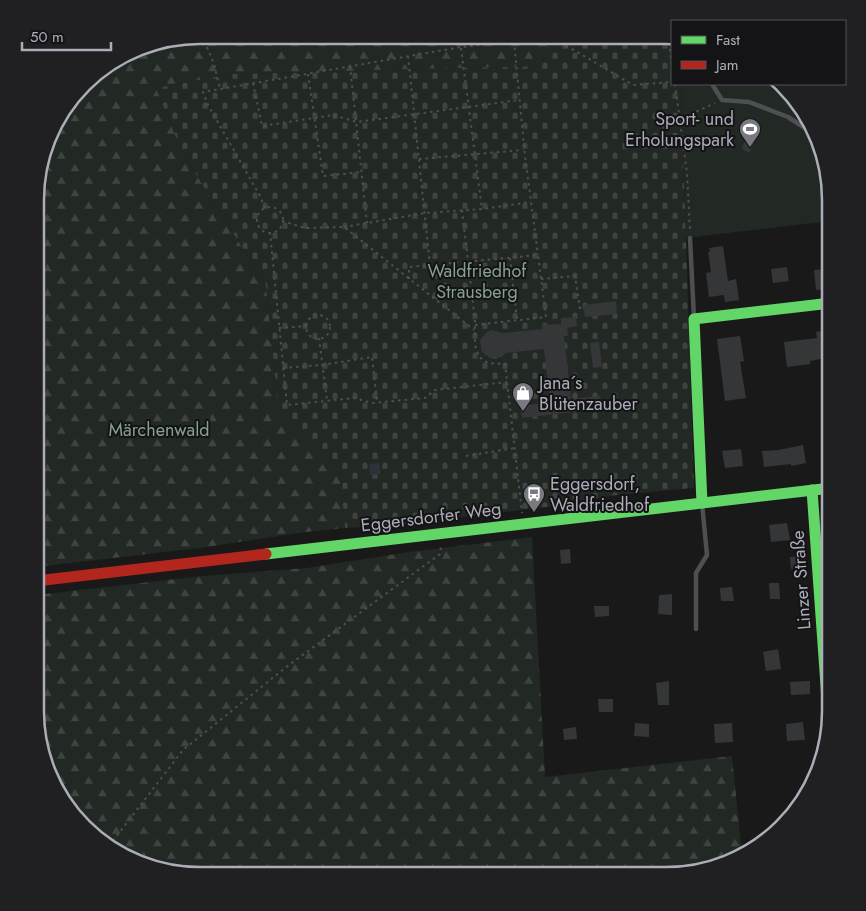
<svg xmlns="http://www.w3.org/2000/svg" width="866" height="911" font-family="Jost,sans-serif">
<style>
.forest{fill:url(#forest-firs)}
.cemetery{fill:url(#cemetery-stones)}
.garden{fill:#222823}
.water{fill:#2d323a}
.building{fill:#353637}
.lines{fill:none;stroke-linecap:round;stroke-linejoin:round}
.path{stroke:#4f4f53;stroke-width:2;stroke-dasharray:2.5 4;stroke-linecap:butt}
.lane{stroke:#4e4f52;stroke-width:4.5}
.fast{stroke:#63d668;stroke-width:11}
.jam{stroke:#b3261e;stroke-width:11}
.labels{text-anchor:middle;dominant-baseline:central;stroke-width:4;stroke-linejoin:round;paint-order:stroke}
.poi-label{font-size:18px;fill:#acadb9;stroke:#141315;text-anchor:start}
.park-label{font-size:18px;fill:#85a28c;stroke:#141315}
.street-label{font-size:18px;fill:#acadb9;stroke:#141315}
.rim{fill:none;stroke:#acadb9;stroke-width:2.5}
</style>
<defs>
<pattern id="forest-firs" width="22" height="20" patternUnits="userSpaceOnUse" patternTransform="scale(1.25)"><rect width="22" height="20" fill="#222823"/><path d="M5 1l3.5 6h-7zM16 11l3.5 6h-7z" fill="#3f4441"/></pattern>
<pattern id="cemetery-stones" width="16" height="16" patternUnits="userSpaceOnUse" patternTransform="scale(1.25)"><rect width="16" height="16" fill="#222823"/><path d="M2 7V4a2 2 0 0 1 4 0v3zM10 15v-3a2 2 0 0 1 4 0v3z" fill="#3f4441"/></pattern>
</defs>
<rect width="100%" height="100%" fill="#191919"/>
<g class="forest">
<path d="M199,35L550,36L542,66L232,74L156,88L182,152L266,285L279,414L340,469L345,528L306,532L199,548L36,567L38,168L57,117L91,76L146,44Z"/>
<path d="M532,537L545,777L732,756L742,854L677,876H189L117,854L63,803L35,722L36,595L202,576L307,568L409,552Z"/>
</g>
<path class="cemetery" d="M550,36H672V84H681L694,488L617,495L546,507L406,524L345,528L340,469L279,415L266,285L182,152L156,88L232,74L542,66Z"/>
<path class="garden" d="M681,84H777L803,108L831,189V221L686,238Z"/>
<path class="water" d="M379,463L381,474L370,475L369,464Z"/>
<g class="building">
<path d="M750,133L757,138L749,153L741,148Z"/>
<path d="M723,246L728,281L736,279L739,300L725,302L724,295L709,297L706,273L711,272L708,252H710L709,248Z"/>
<path d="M787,267L789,281L773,283L771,269Z"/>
<path d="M825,269L826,273L831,272V289L816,290L814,270Z"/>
<path d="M616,301L617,314L585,317L583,305Z"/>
<path d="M576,317L577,326L567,328L568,336H564L571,399L600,396L601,409L522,418L520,406L550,402L544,349L506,353L502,357L490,358L482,352L480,340L487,332L492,330L503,333L542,329V325L561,324V318Z"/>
<path d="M826,330L827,338H831V357L810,361V364L787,367L784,342L817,338L816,332Z"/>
<path d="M740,336L744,361L740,362L746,398L725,401L717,339Z"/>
<path d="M599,342L602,367L593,368L590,343Z"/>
<path d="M803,445L806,463L791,466V464L764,467L762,451L779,450Z"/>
<path d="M741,449L743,466L725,468L722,451Z"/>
<path d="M787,523L790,540L771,542L769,525Z"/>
<path d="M570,549L571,563L561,564L560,550Z"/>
<path d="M804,556L806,568L791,569L790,557Z"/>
<path d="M769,583H779L780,599H770Z"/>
<path d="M732,587L734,601H721L720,588Z"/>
<path d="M672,594V615L658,614L659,595Z"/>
<path d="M594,606H609V616L595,617Z"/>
<path d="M778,649L781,669L766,671L763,652Z"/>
<path d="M669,681V705H658L656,683Z"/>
<path d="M810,681V694L791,695L790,682Z"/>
<path d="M598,699H613V712H599Z"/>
<path d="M803,722L805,740L787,741L786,724Z"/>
<path d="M635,723L649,724V737L634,736Z"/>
<path d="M732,723L733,742L715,743L714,724Z"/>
<path d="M576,727L577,739L564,740L563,729Z"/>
</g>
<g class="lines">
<g class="path">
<path d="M202,35L214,64L220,89"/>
<path d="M668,36L672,66"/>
<path d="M514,41L525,156L538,255"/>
<path d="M461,48L482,209"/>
<path d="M408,56L430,265"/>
<path d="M350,66L367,223"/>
<path d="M308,74L323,176L362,172"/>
<path d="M253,83L262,126L333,115L357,122L519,100"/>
<path d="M675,84L687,173L690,230"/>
<path d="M680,122L691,114L715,103"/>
<path d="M419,159L523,150"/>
<circle cx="270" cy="220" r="13"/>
<path d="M265,208L260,196L208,105L203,92L461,47L543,38L558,42L574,50L633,85L672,82"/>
<path d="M462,210L475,321V345L479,357L488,363L505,364L522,513"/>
<path d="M282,221L305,228L344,227L474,330"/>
<path d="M344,227L425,213L482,209L531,202"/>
<path d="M270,232L287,405L354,398L372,403L425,398L435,390L507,382"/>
<path d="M510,258L517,320"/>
<path d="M409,279V267L538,255L546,317L475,325"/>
<path d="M541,279L575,276L580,309"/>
<path d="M436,299L448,292L471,286"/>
<circle cx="318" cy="327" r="12"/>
<path d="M279,328L307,326"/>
<path d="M319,338L327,400"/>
<path d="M283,368L322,365L372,357L377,402"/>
<path d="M466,456L515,448"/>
<path d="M109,846L183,750L285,668L440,554L441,546"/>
</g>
<g class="lane">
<path d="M712,84L722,100L749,102L788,117L811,132"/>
<path d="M690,238L694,318"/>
<path d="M696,629V573L707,555L702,503"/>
</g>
<g class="fast">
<path d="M812,490L829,727"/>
<path d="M702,503L694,319L831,303"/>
<path d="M266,554L831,488"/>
</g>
<path class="jam" d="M36,581L266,554"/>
</g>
<defs>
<g id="stadium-pin" transform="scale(1.125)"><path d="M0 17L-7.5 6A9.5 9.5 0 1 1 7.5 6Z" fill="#797981" stroke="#141315"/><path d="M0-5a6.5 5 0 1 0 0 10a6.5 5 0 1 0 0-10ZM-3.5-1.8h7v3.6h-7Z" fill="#fff"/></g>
<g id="shop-pin" transform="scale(1.125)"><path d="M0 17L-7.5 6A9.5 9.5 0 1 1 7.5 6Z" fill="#797981" stroke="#141315"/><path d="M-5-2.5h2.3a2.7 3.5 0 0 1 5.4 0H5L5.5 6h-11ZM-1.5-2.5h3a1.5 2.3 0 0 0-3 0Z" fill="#fff"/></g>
<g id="bus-pin" transform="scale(1.125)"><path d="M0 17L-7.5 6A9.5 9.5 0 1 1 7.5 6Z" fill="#797981" stroke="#141315"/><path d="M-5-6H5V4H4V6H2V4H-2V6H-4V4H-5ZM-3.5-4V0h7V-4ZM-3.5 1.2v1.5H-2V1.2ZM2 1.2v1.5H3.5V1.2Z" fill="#fff"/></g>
</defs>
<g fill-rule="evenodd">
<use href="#stadium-pin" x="750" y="129"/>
<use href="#shop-pin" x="523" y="393"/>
<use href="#bus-pin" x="534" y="494"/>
</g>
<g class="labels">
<g class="poi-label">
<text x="734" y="119" text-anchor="end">Sport- und<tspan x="734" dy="21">Erholungspark</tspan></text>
<text x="539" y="383">Jana´s<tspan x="539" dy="21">Blütenzauber</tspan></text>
<text x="550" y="484">Eggersdorf,<tspan x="550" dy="21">Waldfriedhof</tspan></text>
</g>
<g class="park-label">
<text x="477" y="271">Waldfriedhof<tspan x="477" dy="21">Strausberg</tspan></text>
<text x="159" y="430">Märchenwald</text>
</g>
<g class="street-label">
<text transform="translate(431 517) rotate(-7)">Eggersdorfer Weg</text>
<text transform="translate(801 580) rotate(-94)">Linzer Straße</text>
</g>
</g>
<path d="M0 0H866V911H0ZM200 44H666A156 156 0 0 1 822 200V711A156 156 0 0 1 666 867H200A156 156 0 0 1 44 711V200A156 156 0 0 1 200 44Z" fill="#201f22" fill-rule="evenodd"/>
<path class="rim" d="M200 44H666A156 156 0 0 1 822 200V711A156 156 0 0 1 666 867H200A156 156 0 0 1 44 711V200A156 156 0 0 1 200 44Z"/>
<rect x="671" y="20" width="175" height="65" fill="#141315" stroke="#515157"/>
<rect x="681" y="36" width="25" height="8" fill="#63d668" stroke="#515157"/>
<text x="716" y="45" font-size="15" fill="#acadb9">Fast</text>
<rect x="681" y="61" width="25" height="8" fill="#b3261e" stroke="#515157"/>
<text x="716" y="70" font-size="15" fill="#acadb9">Jam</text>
<path d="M22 42v8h89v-8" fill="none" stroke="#acadb9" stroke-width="2.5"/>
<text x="30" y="42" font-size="15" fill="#acadb9" stroke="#141315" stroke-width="4" paint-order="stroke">50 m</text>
</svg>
